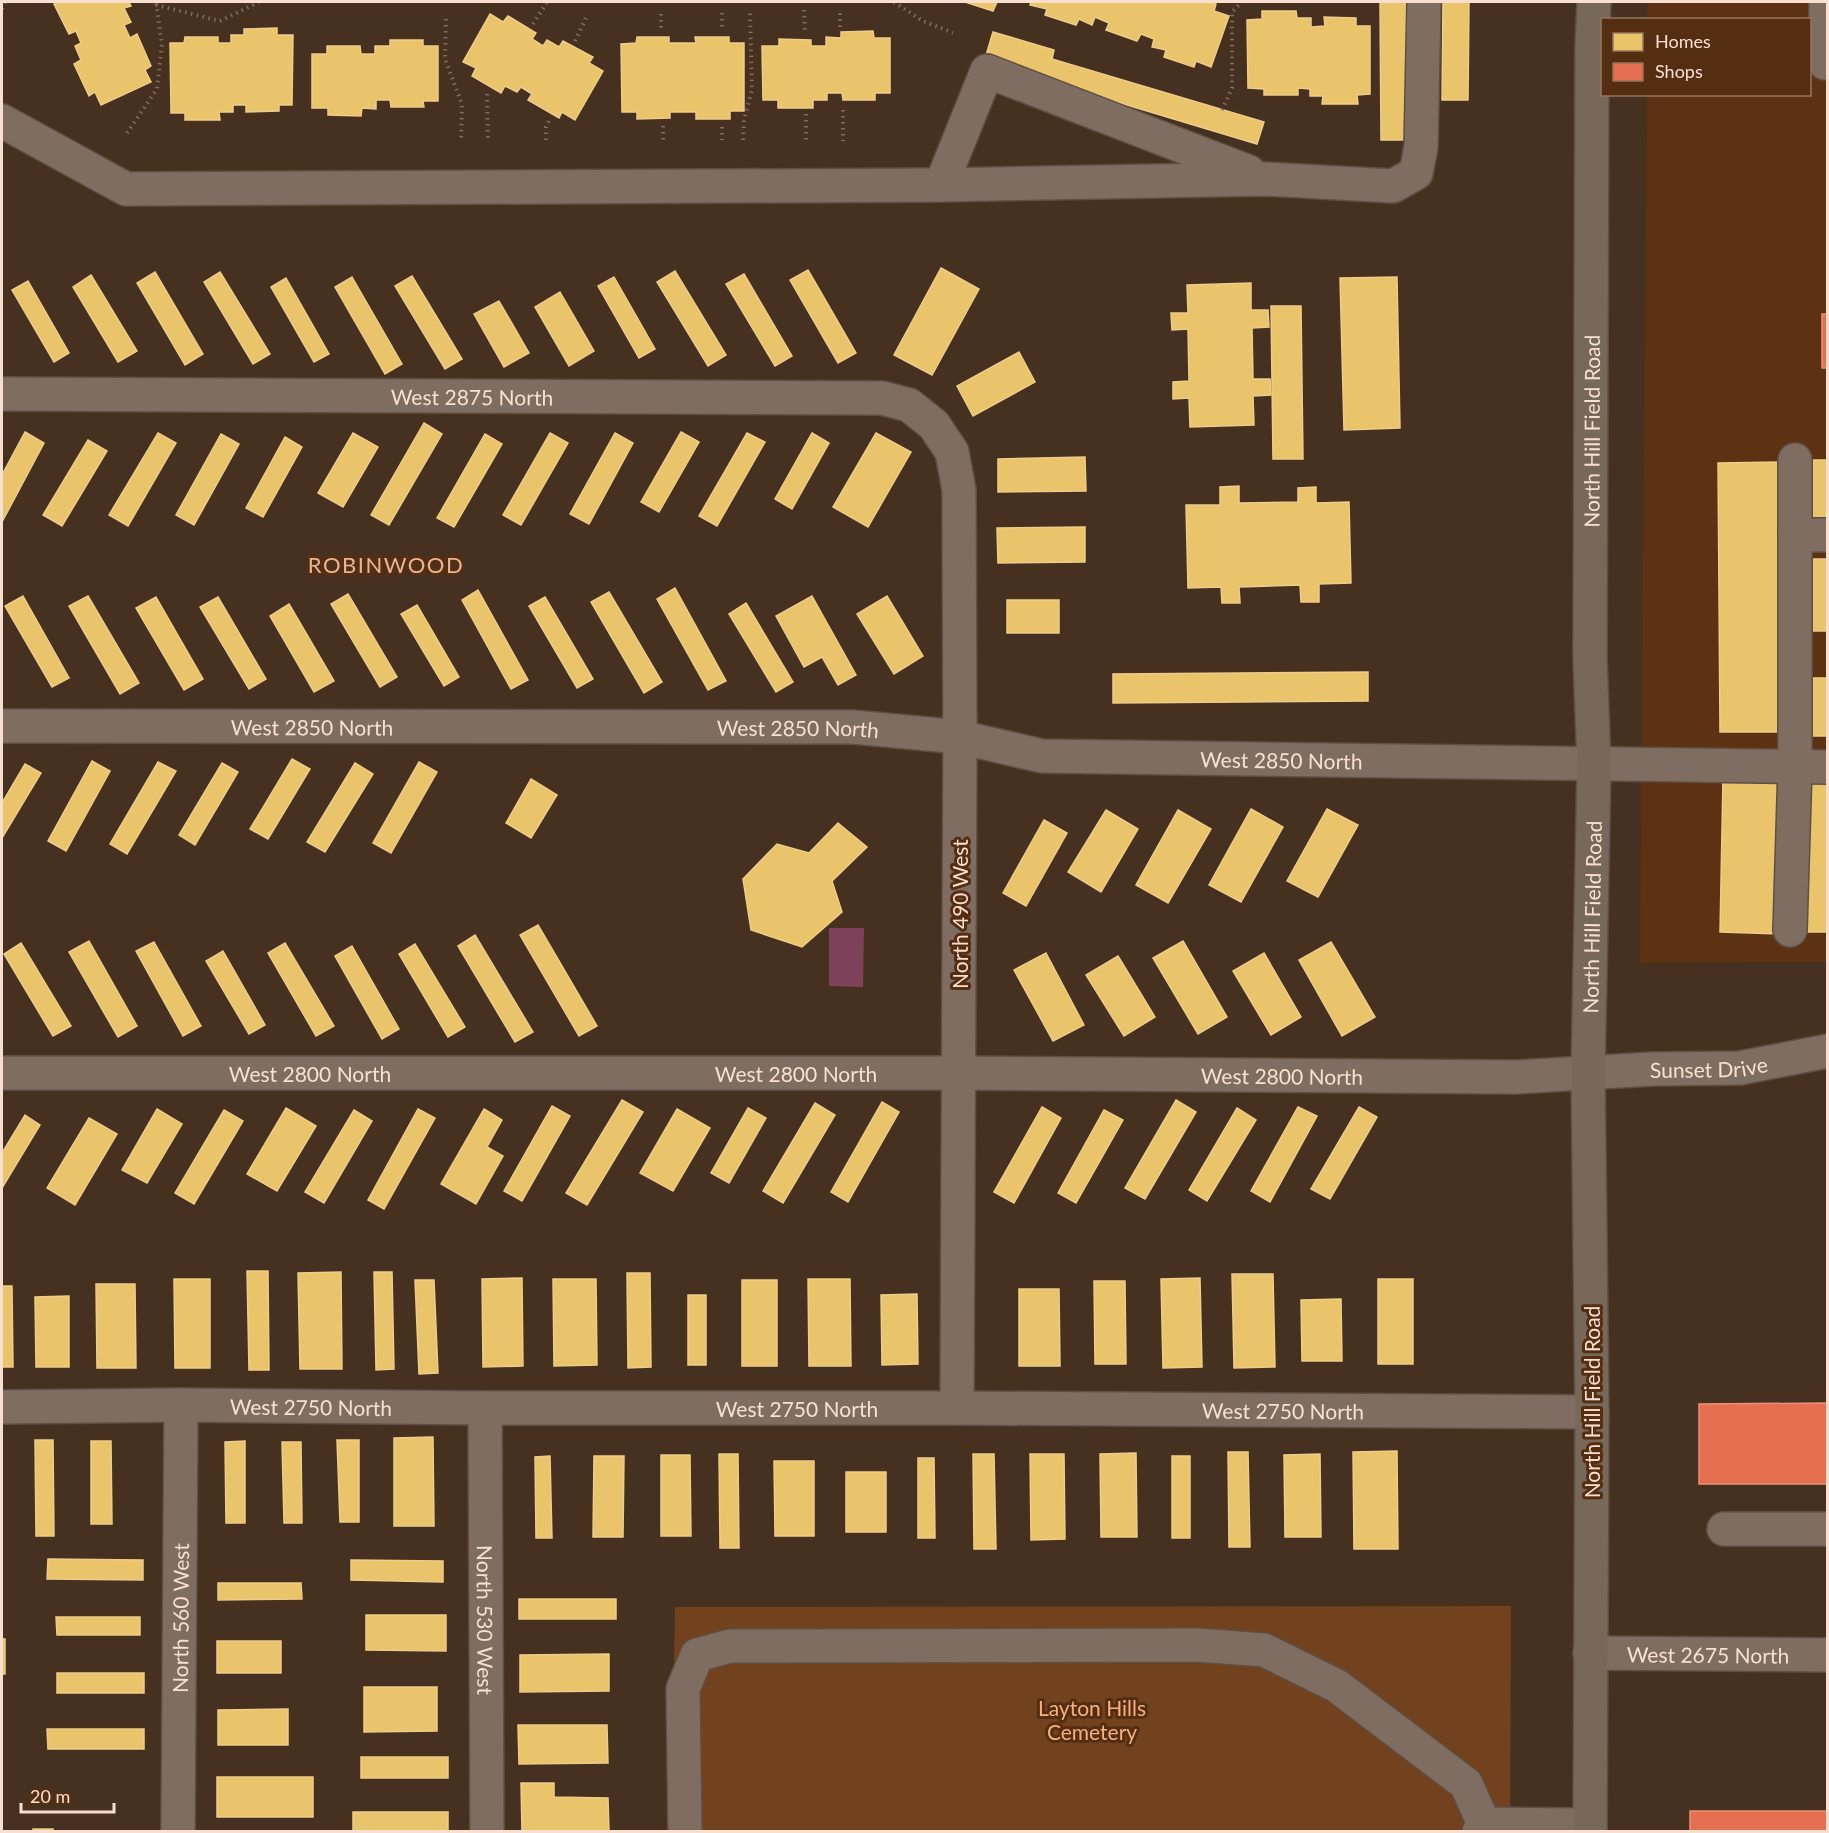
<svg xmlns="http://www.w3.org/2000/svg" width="1829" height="1833" font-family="Lato,sans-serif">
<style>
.built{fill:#5c3212}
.green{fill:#72411e}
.water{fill:#7e415a}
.homes{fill:#e9c46a;stroke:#eecc89;stroke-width:1.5}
.shops{fill:#e76f51;stroke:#ec9177;stroke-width:1.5}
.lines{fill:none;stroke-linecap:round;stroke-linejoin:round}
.minor-casing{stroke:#5f4e41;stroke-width:36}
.major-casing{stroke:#5f4e41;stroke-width:36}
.path{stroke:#7d6d62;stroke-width:4;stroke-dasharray:1.5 4.5;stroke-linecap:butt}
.minor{stroke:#7f6d62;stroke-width:33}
.major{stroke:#776859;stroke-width:33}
.labels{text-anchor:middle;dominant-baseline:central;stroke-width:6;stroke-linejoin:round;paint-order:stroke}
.street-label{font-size:21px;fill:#f9dfd0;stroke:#552e12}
.park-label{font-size:21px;fill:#f4af83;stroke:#552e12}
.neighbourhood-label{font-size:22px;letter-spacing:1.5px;fill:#e6b597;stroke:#552e12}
</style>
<rect width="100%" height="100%" fill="#463121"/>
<path class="built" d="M1648,2H1827V962L1640,963L1647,95L1810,94V20L1647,19Z"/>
<path class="green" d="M1511,1606L1510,1831L671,1832L675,1607Z"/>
<path class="water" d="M829,928H864L863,987L829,986Z"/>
<g class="homes">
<path d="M58,2H129L131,6L124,8L131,22L124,25L130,38L137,34L151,66L145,70L151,82L101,105L95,92L89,96L74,64L81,60L75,46L81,43L76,31L69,34L54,4Z"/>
<path d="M965,2H997L993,11Z"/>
<path d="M1031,2H1210L1216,4L1214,11L1229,16L1211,67L1196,61L1194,67L1164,57L1166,50L1152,47L1154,39L1141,34L1137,41L1106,30L1109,23L1095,17L1092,25L1079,19L1076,25L1045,15L1047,9L1030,5Z"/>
<path d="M1380,2H1406L1407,140H1381Z"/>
<path d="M1443,2H1469L1468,100H1442Z"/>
<path d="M1262,11H1296L1297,18H1311V27L1325,26L1324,17L1356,18V26H1370V94L1357,95L1358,104H1322L1323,96H1310V89L1298,88V95H1264V89L1248,88L1247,20L1262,19Z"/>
<path d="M490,14L503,22L508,16L536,33L532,39L543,46L547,40L559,47L563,41L593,57L589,63L603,71L575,120L562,112L559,118L528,100L532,94L521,87L517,92L505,86L501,93L472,76L476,68L463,62Z"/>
<path d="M277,28V35H293L292,105H279V111L246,112V105H233V112H219L220,120H185V113H171L170,43H184L185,37H218V43H231V35H244V29Z"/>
<path d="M873,31L874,38H890V93H875V100H843L842,93H827V100H813V108H778V100H763L762,46H779V39L811,40V46H826V37L841,38V32Z"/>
<path d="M993,32L1054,50L1052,59L1264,122L1257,144L984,62Z"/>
<path d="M637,37H669V43H696L695,37H729V43H744V111H730V119H696V112H670V118L637,119V112H622L621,44L636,43Z"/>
<path d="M390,40H423V46H438V101H423L424,107H391L390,100H376V109L362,108L361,116L328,115V108H312V54H327V46H360L361,54H375V46H390Z"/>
<path d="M941,268L979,289L932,375L894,355Z"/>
<path d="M808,270L856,353L838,363L790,280Z"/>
<path d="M675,271L726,355L708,366L657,282Z"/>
<path d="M155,272L203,354L185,365L137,283Z"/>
<path d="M220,272L270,354L253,364L204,282Z"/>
<path d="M744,274L792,356L775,366L726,284Z"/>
<path d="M91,275L137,351L118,362L73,287Z"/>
<path d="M412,276L462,359L445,369L395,286Z"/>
<path d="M352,277L402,364L385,374L335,287Z"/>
<path d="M614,277L655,349L639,358L598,286Z"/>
<path d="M1397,277L1400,428L1344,430L1340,278Z"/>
<path d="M286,278L329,354L314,362L271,287Z"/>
<path d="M28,281L69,353L54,362L12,290Z"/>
<path d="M1251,283V310H1268L1269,327L1252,328L1253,379H1270L1271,395L1253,396L1254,425L1190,427L1189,398L1173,399V382L1189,381L1188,329L1172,330L1171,313H1188L1187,285Z"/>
<path d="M560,292L594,351L569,366L535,307Z"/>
<path d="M499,301L529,353L504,367L474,314Z"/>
<path d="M1271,306H1301L1303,459H1273Z"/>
<path d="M1019,352L1035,382L973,416L957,386Z"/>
<path d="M424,423L442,434L389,525L371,515Z"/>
<path d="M25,432L44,443L2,522V475Z"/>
<path d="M681,432L699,442L659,512L641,502Z"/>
<path d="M158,433L176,443L128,526L109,515Z"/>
<path d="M353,433L378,447L343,507L318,493Z"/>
<path d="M550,433L568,443L521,525L503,515Z"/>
<path d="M615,433L633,443L589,524L570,514Z"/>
<path d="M747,433L765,442L717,526L699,516Z"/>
<path d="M812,433L829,443L792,509L775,499Z"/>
<path d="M876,433L911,452L868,527L833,507Z"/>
<path d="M221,434L239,444L194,525L176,515Z"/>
<path d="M485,434L502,444L454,527L437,518Z"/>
<path d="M285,437L302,447L263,517L246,508Z"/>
<path d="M88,440L107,451L62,526L43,515Z"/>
<path d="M1085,457L1086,491L998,492V459Z"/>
<path d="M1811,460H1828V524H1812Z"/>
<path d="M1779,462L1780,732H1720L1718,463Z"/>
<path d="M1239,486V503L1298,502V488L1316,487V503L1349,502L1351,583L1319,584V602H1301L1300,585L1239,587L1240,603H1222L1221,587L1188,588L1186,505H1220V487Z"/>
<path d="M1085,527V562L998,563L997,528Z"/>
<path d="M1810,559H1828V631H1811Z"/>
<path d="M675,588L726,681L708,690L657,599Z"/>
<path d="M478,590L528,680L511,689L462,600Z"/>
<path d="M609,592L662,682L644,693L591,602Z"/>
<path d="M348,594L397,677L380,687L331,604Z"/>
<path d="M23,596L69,678L52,687L5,606Z"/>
<path d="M88,596L139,683L120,694L69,606Z"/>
<path d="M812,596L856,675L838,685L822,657L804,667L776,616Z"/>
<path d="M887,596L923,656L894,674L857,614Z"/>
<path d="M156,597L203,679L184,690L136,608Z"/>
<path d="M218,597L266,679L249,689L200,607Z"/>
<path d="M545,597L593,679L577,688L529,606Z"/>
<rect x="1007" y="600" width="52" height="33"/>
<path d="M746,603L793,682L776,692L729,614Z"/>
<path d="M289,604L334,681L314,692L270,616Z"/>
<path d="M417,605L459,677L444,686L401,614Z"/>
<path d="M1368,672V701L1113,703V674Z"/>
<rect x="1811" y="678" width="17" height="58"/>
<path d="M292,759L310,769L268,839L250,829Z"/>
<path d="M92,761L110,771L66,851L48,841Z"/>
<path d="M158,762L176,771L127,854L110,844Z"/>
<path d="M419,762L437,772L391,853L373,843Z"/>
<path d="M222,763L238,772L195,845L179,835Z"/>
<path d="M355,763L373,774L325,852L307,842Z"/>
<path d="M25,764L41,773L2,838V803Z"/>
<path d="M1723,778L1784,779L1781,934L1720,932Z"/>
<path d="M531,779L557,795L531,838L506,823Z"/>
<path d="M1807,779H1828V932H1806Z"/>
<path d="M1251,809L1283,827L1241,902L1209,885Z"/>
<path d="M1327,809L1358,825L1318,897L1287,881Z"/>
<path d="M1106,810L1138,829L1101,892L1068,872Z"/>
<path d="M1178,810L1211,829L1168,903L1136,885Z"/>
<path d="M1044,820L1067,833L1026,906L1003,893Z"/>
<path d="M838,823L867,847L832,881L842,912L802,947L751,930L743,879L777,844L809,853Z"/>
<path d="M538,925L597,1026L579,1036L520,935Z"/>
<path d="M475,935L533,1032L515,1042L458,946Z"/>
<path d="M89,941L137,1026L118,1037L69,952Z"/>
<path d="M1183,941L1227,1017L1198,1034L1153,958Z"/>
<path d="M154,942L201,1026L183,1036L136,951Z"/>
<path d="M1331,942L1375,1017L1342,1036L1299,960Z"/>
<path d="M21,943L71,1026L53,1036L4,954Z"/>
<path d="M285,943L334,1026L316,1036L268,953Z"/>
<path d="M415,944L465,1027L448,1037L399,954Z"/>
<path d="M352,946L399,1029L382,1039L335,956Z"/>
<path d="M223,951L265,1025L249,1034L206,961Z"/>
<path d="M1046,953L1084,1025L1053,1041L1014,970Z"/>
<path d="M1264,953L1301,1017L1271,1035L1233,971Z"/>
<path d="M1118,956L1155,1017L1124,1036L1086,975Z"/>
<path d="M622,1100L643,1112L587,1205L566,1193Z"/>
<path d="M1176,1100L1196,1112L1145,1199L1125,1188Z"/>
<path d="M882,1102L899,1112L848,1202L831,1192Z"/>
<path d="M815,1103L835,1115L783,1203L763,1191Z"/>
<path d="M552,1106L570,1116L522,1201L504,1191Z"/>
<path d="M1042,1107L1061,1118L1014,1203L994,1192Z"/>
<path d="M1298,1107L1317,1116L1270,1202L1251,1191Z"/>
<path d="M1359,1107L1377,1117L1330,1199L1311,1189Z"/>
<path d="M286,1108L316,1126L277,1191L247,1174Z"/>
<path d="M748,1108L766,1118L729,1183L711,1173Z"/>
<path d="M1237,1108L1256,1120L1207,1201L1189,1190Z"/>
<path d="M157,1109L182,1124L147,1183L122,1170Z"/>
<path d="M418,1109L435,1118L384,1209L368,1200Z"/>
<path d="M484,1109L502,1120L487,1147L503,1156L476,1204L441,1184Z"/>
<path d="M677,1109L710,1128L673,1191L640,1173Z"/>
<path d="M224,1110L243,1121L194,1204L175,1193Z"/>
<path d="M354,1110L372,1121L324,1203L305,1192Z"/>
<path d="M1104,1110L1123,1120L1076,1203L1058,1193Z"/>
<path d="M25,1115L40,1125L2,1188V1153Z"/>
<path d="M89,1118L117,1134L75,1205L47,1188Z"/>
<path d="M247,1271H268L269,1370H249Z"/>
<path d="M341,1272L342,1369H300L298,1273Z"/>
<path d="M374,1272H392L394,1369L376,1370Z"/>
<path d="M627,1273H650L651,1367L628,1368Z"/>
<path d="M1232,1274H1273L1275,1367L1234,1368Z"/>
<path d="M522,1278L523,1366L483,1367L482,1279Z"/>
<path d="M1200,1278L1202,1367L1163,1368L1161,1279Z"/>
<path d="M174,1279H210V1368H175Z"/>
<path d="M553,1279H596L597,1365L554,1366Z"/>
<path d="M808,1279H850L851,1366H809Z"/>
<rect x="1378" y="1279" width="35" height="85"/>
<path d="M415,1280H434L438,1373L419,1374Z"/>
<rect x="742" y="1280" width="35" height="86"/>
<path d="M1094,1281H1125L1126,1364H1095Z"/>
<path d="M96,1284H135L136,1368H97Z"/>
<path d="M2,1286H12L13,1367H2Z"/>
<path d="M1019,1289H1059L1060,1366H1019Z"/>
<path d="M917,1294L918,1364L882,1365L881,1295Z"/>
<rect x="688" y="1295" width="18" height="70"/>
<path d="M69,1296V1367H36L35,1297Z"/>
<path d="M1341,1299L1342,1361H1302L1301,1300Z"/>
<path d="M433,1437L434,1526H394V1438Z"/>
<path d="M35,1440H53L54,1536H36Z"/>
<path d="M337,1440H359V1522H340Z"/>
<path d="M91,1441H111L112,1524H91Z"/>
<path d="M245,1441V1523H226L225,1442Z"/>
<path d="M282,1442H301L302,1523H284Z"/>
<path d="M1397,1451L1398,1549H1354L1353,1452Z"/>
<path d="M1228,1452H1248L1250,1547H1229Z"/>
<path d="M1136,1453L1137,1537H1101L1100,1454Z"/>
<path d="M719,1454H738L739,1548H720Z"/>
<path d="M973,1454H994L996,1549H974Z"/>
<path d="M1030,1454H1064L1065,1539L1031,1540Z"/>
<path d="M1320,1454L1321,1537H1285L1284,1455Z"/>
<path d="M661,1455H690L691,1536H661Z"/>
<path d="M550,1456L552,1538H536L535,1457Z"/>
<path d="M594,1456H624L623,1537H593Z"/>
<rect x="1172" y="1456" width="18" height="82"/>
<path d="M918,1458H934L935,1538H918Z"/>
<path d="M774,1461H814V1536H775Z"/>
<rect x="846" y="1472" width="40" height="60"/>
<path d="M48,1559L143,1560V1580L47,1579Z"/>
<path d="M351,1560L443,1561V1582L351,1580Z"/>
<path d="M218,1583H301L302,1599L218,1600Z"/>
<rect x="519" y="1599" width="97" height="20"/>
<path d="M366,1615H446V1651L366,1650Z"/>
<path d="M56,1617H140V1635H57Z"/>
<rect x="2" y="1639" width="3" height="35"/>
<rect x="217" y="1641" width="64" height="32"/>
<path d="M609,1654V1691L520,1692V1655Z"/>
<rect x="57" y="1673" width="87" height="20"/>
<path d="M364,1687H437V1731L364,1732Z"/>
<path d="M288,1709V1745H218V1710Z"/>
<path d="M518,1725H607L608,1763L519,1764Z"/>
<path d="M47,1729H144V1749H48Z"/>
<rect x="361" y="1757" width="87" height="21"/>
<rect x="217" y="1777" width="96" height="40"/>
<path d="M521,1783H554V1797L608,1798L609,1831L522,1832Z"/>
<rect x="353" y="1812" width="95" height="20"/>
<rect x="33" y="1829" width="20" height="3"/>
</g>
<g class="shops">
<rect x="1822" y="314" width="6" height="54"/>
<path d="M1828,1403V1484H1699V1404Z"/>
<rect x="1690" y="1811" width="138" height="21"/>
</g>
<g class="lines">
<g class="minor-casing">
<g id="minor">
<path d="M1825,63L1826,2"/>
<path d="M2,121L126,189L941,185L1266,179L1393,186L1416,173L1421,147L1424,2"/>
<path d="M941,185L987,71L1249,172"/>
<path id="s1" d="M2,394L882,398L909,405L934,425L952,452L959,490L960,737L957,1408"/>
<path d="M1795,535H1828"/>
<path id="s2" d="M2,726L853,727L960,737L1042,756L1828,767"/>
<path d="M1790,930L1795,767V460"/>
<path id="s3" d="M2,1073H959L1516,1077L1653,1069L1740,1068L1828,1051"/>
<path id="s4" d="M2,1407L181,1405L485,1408H957L1592,1412"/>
<path id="s5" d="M485,1408L487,1832"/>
<path d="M1724,1529H1828"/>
<path id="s6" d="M1590,1653L1828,1655"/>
<path d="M1484,1824L1590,1825"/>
<path id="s7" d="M178,1832L181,1405"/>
<path d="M685,1832L683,1689L697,1655L730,1646L1197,1645L1264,1650L1337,1686L1466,1784L1484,1824L1479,1832"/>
</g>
</g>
<g class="major-casing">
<g id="major">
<path id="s8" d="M1590,1832L1592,1412L1588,1073L1594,765L1590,657L1592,47L1594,2"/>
</g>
</g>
<g class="path">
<path d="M894,2L923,21L953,33"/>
<path d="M156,5L220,21L259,2"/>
<path d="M2,9L5,2"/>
<path d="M804,10L805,33"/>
<path d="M722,13V29"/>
<path d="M661,14V30"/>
<path d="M446,19L445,59L462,104L461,140"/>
<path d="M533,24L547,2"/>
<path d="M840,27V9"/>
<path d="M575,41L587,16"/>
<path d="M487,94L488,140"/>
<path d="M843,110V141"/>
<path d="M1222,110L1232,88V12L1242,2"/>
<path d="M806,114V141"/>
<path d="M663,126V140"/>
<path d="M722,127V140"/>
<path d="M127,133L157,89L162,45L156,2"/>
<path d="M546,140V127L549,121"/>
<path d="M743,140L744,120L752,90L750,12"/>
</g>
<use href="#minor" class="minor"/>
<use href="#major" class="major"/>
</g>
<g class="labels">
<g class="street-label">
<text stroke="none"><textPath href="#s1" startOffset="470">West 2875 North</textPath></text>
<text stroke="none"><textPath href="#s8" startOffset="1401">North Hill Field Road</textPath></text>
<text stroke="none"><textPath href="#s2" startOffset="310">West 2850 North</textPath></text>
<text stroke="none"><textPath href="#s2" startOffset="796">West 2850 North</textPath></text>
<text stroke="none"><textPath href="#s2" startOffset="1282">West 2850 North</textPath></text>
<text transform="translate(959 914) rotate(-90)">North 490 West</text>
<text stroke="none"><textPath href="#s8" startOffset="915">North Hill Field Road</textPath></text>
<text stroke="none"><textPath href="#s3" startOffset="1707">Sunset Drive</textPath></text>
<text stroke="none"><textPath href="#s3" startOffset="308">West 2800 North</textPath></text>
<text stroke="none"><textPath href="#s3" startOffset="794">West 2800 North</textPath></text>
<text stroke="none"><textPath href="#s3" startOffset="1280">West 2800 North</textPath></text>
<text transform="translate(1591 1402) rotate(-90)">North Hill Field Road</text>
<text stroke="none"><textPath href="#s4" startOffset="309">West 2750 North</textPath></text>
<text stroke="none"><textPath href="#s4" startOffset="795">West 2750 North</textPath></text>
<text stroke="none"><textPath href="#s4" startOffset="1281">West 2750 North</textPath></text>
<text stroke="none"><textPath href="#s7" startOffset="214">North 560 West</textPath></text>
<text stroke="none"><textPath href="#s5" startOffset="212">North 530 West</textPath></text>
<text stroke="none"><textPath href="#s6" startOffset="118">West 2675 North</textPath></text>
</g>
<g class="park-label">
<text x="1092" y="1707">Layton Hills<tspan x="1092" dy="24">Cemetery</tspan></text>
</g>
<g class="neighbourhood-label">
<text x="386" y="564">ROBINWOOD</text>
</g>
</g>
<rect width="1829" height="1833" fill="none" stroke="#f9dfd0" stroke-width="6"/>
<rect x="1601" y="18" width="210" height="78" fill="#552e12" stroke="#97755e" stroke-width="1.5"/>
<rect x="1613" y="33" width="30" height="18" fill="#e9c46a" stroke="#97755e" stroke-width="1.5"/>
<text x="1655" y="48" font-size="18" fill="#f9dfd0">Homes</text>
<rect x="1613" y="63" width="30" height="18" fill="#e76f51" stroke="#97755e" stroke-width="1.5"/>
<text x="1655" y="78" font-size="18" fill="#f9dfd0">Shops</text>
<path d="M21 1803v9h93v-9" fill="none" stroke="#f9dfd0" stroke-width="3"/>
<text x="30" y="1803" font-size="18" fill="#f9dfd0" stroke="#552e12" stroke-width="4.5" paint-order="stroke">20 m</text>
</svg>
